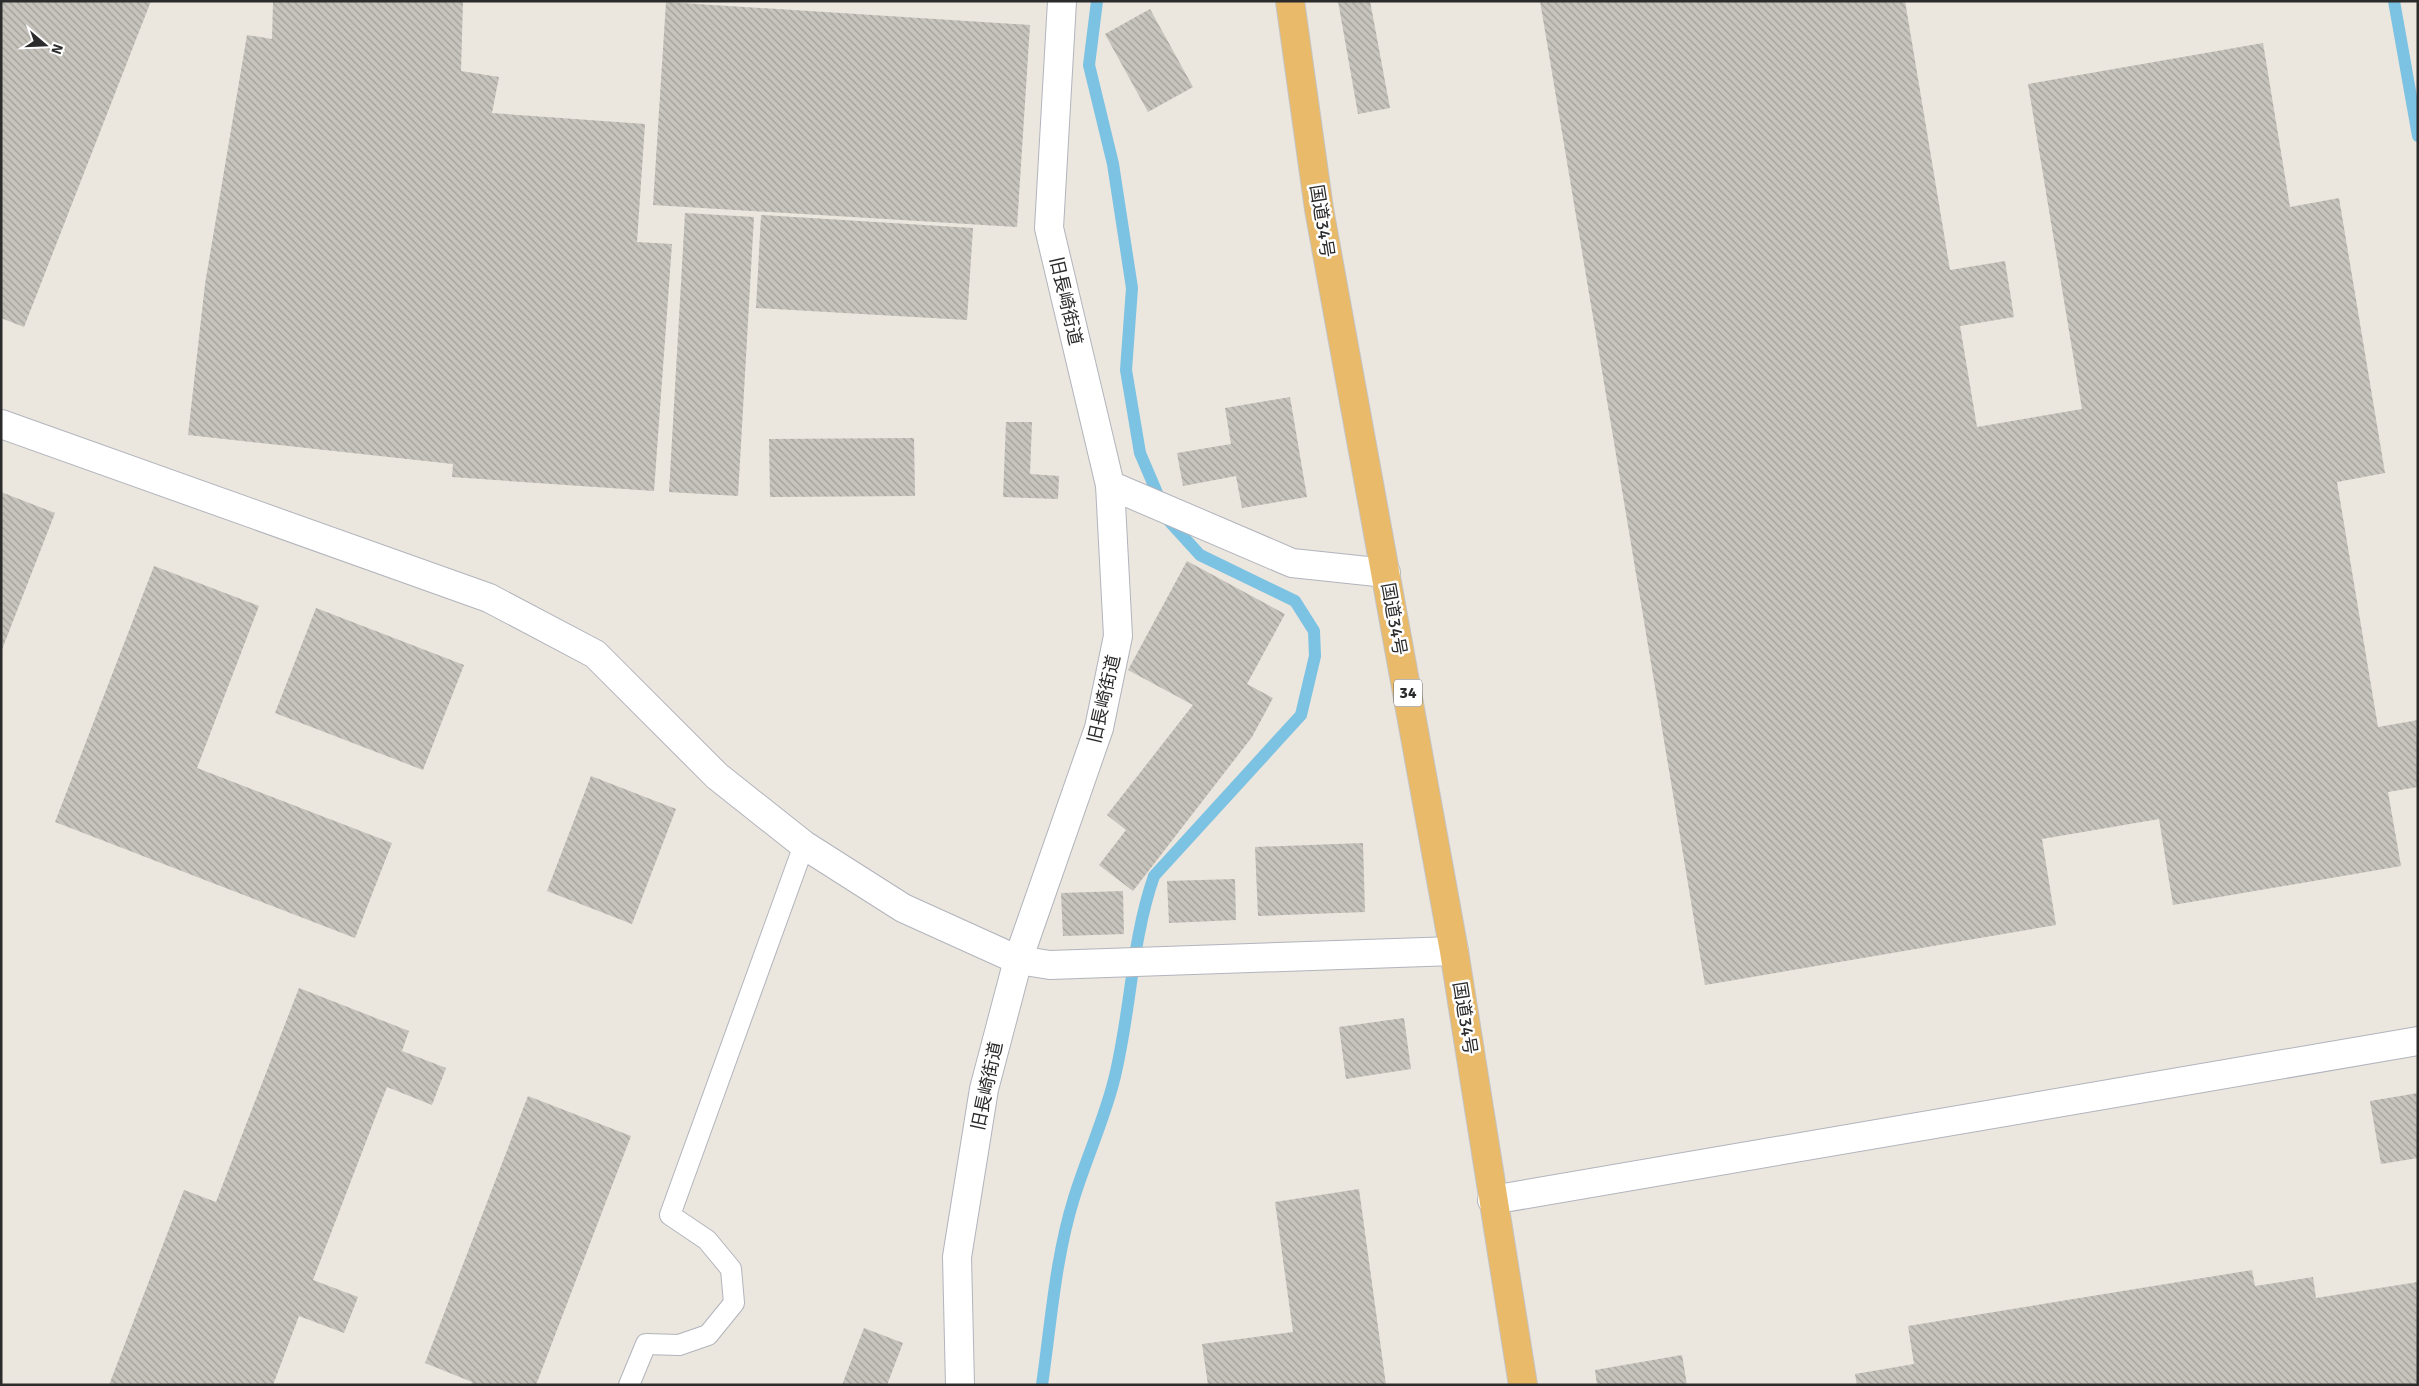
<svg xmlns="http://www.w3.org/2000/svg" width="2419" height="1386" font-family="Signika,'Noto Sans JP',sans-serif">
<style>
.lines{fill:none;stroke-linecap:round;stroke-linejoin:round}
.stream{stroke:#7cc2e2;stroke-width:12}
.building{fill:url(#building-back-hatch)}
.service-casing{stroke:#b2b4bd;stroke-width:22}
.minor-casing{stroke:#b2b4bd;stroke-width:30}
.tertiary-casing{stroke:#b2b4bd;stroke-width:30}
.trunk-casing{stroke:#c4c4c4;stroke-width:30}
.service{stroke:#fff;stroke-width:20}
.minor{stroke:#fff;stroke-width:28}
.tertiary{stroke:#fff;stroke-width:28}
.trunk{stroke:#e8ba6a;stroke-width:28}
.labels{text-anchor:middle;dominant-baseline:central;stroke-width:5;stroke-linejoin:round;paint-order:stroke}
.shield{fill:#fff;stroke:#6b6b6b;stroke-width:1}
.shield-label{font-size:16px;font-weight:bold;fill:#2b2b2b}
.street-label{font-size:18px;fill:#2b2b2b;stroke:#fff}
</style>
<defs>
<pattern id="building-back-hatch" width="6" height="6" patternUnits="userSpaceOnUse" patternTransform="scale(1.25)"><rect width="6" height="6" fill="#c7c4bd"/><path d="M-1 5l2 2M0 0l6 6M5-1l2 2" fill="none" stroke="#a29f9a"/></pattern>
</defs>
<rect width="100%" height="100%" fill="#ebe6de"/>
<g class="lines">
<g class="stream">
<path d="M2394,1L2418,136"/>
<path d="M1042,1385C1051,1323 1055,1259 1074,1198C1086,1159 1104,1120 1114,1080C1131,1013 1131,942 1154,876L1301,715L1315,656L1314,631L1295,601L1200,555L1169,521L1140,453L1126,370L1132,288L1113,164L1089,65L1097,1"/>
</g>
</g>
<g class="building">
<path d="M1,1H151L24,327L1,318Z"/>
<path d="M273,1H463L461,71L499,77L492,113L645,124L637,242L672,244L654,491L452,477L453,464L188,435L205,284L247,35L272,39Z"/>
<path d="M1338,1H1370L1390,108L1358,114Z"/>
<path d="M1540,1H1905L1950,270L2005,261L2014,317L1960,326L1977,427L2082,409L2028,84L2263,43L2290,207L2339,198L2385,473L2337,482L2378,727L2418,720V787L2388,792L2401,866L2173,905L2159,819L2042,839L2056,925L1705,985Z"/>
<path d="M666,2L1030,25L1017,227L653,205Z"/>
<path d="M1150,9L1193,87L1148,112L1105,34Z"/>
<path d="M685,213L754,217L738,496L669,492Z"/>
<path d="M761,215L973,228L967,320L756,308Z"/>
<path d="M1290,397L1307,497L1242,508L1236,476L1183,486L1177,453L1231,444L1225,408Z"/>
<path d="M1006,422H1032L1030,474L1059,476L1058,499L1003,497Z"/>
<path d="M914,438L915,496L770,497L769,439Z"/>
<path d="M1,492L55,513L1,652Z"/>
<path d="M1187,561L1285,614L1247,684L1273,698L1252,737L1133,891L1099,865L1126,830L1107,815L1193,705L1128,670Z"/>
<path d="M154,566L259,606L197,768L392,843L355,938L55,822Z"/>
<path d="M316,608L464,665L423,770L275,713Z"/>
<path d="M591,776L676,809L632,924L547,891Z"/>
<path d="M1363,843L1365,912L1258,916L1255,847Z"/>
<path d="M1235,879L1236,920L1169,923L1167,881Z"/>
<path d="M1123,891L1124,934L1063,936L1061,893Z"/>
<path d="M299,988L409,1031L402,1051L446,1068L432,1105L387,1087L313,1280L358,1297L344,1333L299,1316L273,1385H109L184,1190L216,1202Z"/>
<path d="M1404,1018L1411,1069L1346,1079L1339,1027Z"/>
<path d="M2418,1093V1158L2381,1164L2370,1101Z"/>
<path d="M528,1096L631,1136L536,1385H471L472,1382L425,1363Z"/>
<path d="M1359,1189L1386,1385H1208L1202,1344L1293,1332L1275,1202Z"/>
<path d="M2252,1270L2255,1286L2313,1277L2316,1298L2418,1282V1385H1857L1855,1374L1914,1364L1908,1326Z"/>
<path d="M864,1328L903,1343L887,1385H842Z"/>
<path d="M1682,1355L1687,1385H1597L1595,1370Z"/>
</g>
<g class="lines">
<g class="service-casing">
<path id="service" d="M629,1385L646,1344L679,1345L708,1335L734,1303L731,1269L707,1240L670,1215L804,845"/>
</g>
<g class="minor-casing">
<g id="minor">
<path d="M1110,485L1292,563L1386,573"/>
<path d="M1018,960L1050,965L1454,951"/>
<path d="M960,1385L957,1257L984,1089L1018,960L1099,728L1118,636L1110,485L1049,228L1062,1"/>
</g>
</g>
<g class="tertiary-casing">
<g id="tertiary">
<path d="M1,424L489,598L595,654L717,776L804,845L903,908L1018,960"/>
<path d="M1492,1200L2418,1041"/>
</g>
</g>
<g class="trunk-casing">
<path id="trunk" d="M1290,1L1319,209L1454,951L1523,1385"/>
</g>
<use href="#service" class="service"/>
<use href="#minor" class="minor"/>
<use href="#tertiary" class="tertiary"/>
<use href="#trunk" class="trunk"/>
</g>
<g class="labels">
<rect class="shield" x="1394" y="679.5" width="28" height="27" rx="4"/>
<g class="shield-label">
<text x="1408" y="693">34</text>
</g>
<g class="street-label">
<text transform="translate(1322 221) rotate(81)">国道34号</text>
<text transform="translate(1066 301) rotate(77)">旧長崎街道</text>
<text transform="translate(1394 619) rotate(80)">国道34号</text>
<text transform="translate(1104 699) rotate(-77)">旧長崎街道</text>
<text transform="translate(1465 1018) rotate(81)">国道34号</text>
<text transform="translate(987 1086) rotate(-78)">旧長崎街道</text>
</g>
</g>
<rect width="2419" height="1386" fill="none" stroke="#2b2b2b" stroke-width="5"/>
<g transform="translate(45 45) rotate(109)" stroke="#ffffff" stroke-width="4" paint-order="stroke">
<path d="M0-4L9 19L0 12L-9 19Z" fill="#2b2b2b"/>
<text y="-8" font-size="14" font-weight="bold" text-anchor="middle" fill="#2b2b2b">N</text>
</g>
</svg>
